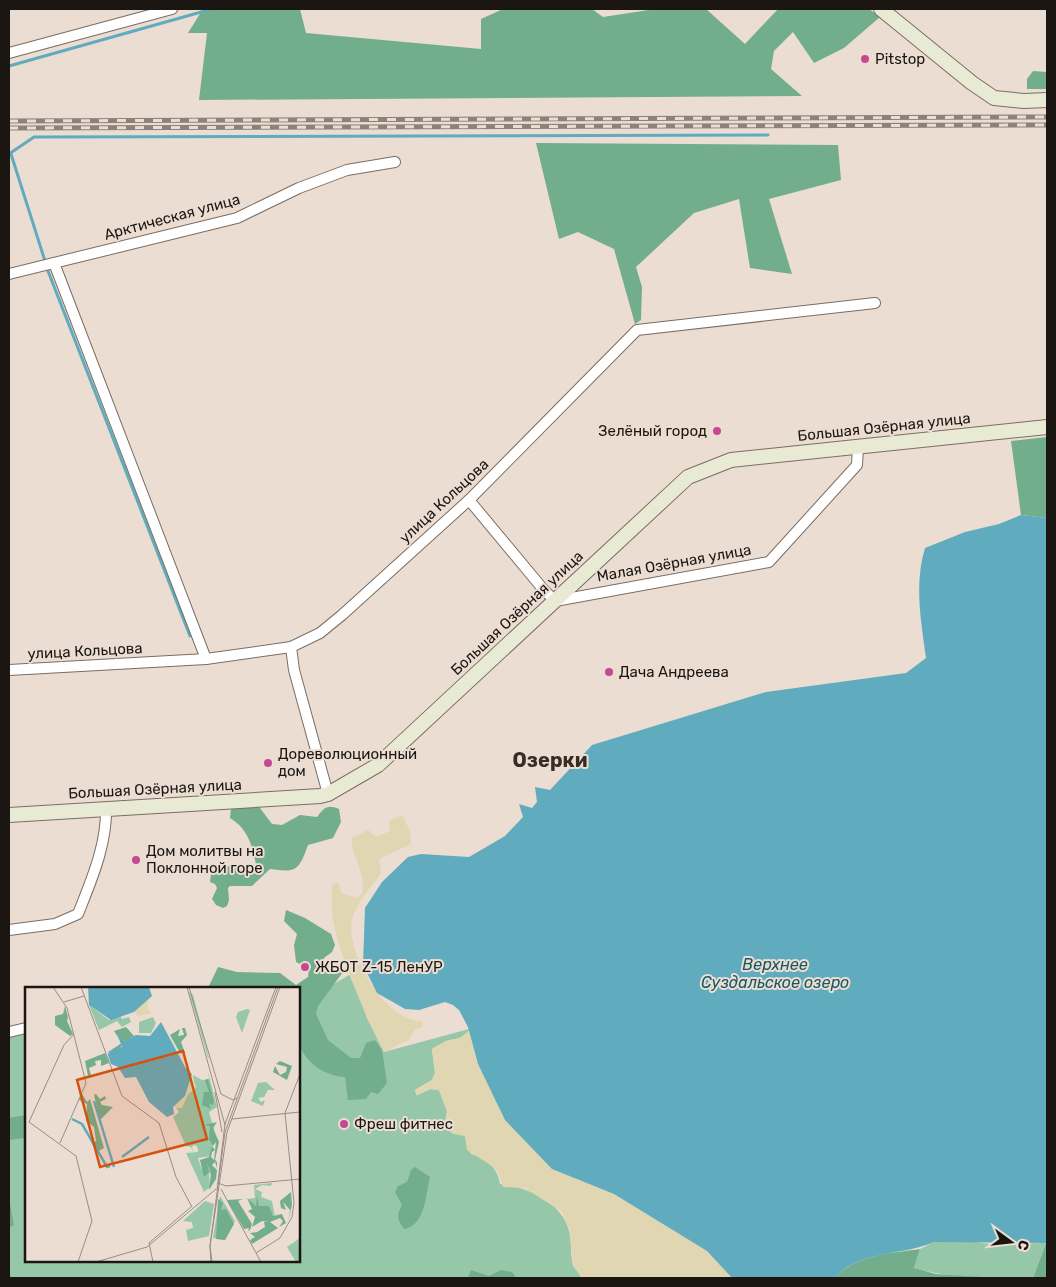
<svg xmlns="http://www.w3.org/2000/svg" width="1056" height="1287" font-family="Rubik,sans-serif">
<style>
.green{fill:#96c7a9}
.forest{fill:#72ae8b}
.sand{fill:#e0d7b2}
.water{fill:#60acbe}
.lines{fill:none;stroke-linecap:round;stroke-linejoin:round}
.stream{stroke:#60acbe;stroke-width:3}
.street-casing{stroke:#7a6d63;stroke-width:12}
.secondary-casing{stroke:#7a6d63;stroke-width:16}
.street{stroke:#fff;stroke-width:10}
.secondary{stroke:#e9ead4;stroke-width:14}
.rail-casing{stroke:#8c827a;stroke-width:5}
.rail{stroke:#ebddd2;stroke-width:3;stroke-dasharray:9;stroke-linecap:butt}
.poi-dot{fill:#c64793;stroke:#ebddd2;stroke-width:2}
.labels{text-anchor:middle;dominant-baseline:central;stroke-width:4;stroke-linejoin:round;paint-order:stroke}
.poi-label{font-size:15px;fill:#1b1612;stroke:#ebddd2;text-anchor:start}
.street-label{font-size:15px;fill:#1b1612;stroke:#ebddd2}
.water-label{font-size:16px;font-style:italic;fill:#165764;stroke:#ebddd2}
.district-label{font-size:20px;font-weight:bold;fill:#382d24;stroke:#ebddd2}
.inset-river{fill:none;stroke:#60acbe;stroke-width:2.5}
.inset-road{fill:none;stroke:#988d85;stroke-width:1}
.view{fill:#d4520d;fill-opacity:0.15;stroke:#d4520d;stroke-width:2.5}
.inset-edge{fill:none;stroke:#1b1612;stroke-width:2.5}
</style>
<rect width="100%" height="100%" fill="#ebddd2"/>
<g class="green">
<path d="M351,974L367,1018L384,1052L469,1029V1031L460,1038L446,1041L432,1049L435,1073L432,1080L415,1090L417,1095L431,1089L439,1090L447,1111L445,1123L465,1136L471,1154C486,1158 498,1168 500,1184C528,1187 562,1202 569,1231C572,1242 570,1255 573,1265C575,1270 580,1273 581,1278H9V1026L26,1024V1261H299V1004Z"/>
<path d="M966,1241L990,1244L1046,1243L1033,1278C993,1278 953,1279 914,1268L920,1249L934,1242Z"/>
</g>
<g class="forest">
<path d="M203,9H300L306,33L481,49V19L503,9H592L603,17L655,9H706L745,44L778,9H869L880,17L844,48L814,63L793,32L774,51L771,69L802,96L199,100L207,33H188Z"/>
<path d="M1033,71L1047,72V89H1027V79Z"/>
<path d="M536,143L838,145L841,180L769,199L792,274L750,268L739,199L694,213L636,267L642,287L641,320L635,324L614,249L578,232L559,239Z"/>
<path d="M1047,437V518L1021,515L1011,441Z"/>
<path d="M256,806L260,808L272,824L282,825L300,815L317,817C324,808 327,804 339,809L341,822L333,838L308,845C299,870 297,873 270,869L252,886H230L228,888L229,900L227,906L223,908L216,905L212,899L217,888L215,884L210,882L211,874C230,868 234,857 253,871L257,870C253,849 250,830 230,818L231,808Z"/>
<path d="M286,910L305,918L331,934L335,945L332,952L324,958L323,967L341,966L343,972L318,1006L316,1014L328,1040L351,1058H360L366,1043L375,1040L382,1050L387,1083L378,1094L371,1092L366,1099L348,1100L345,1077C325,1076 305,1063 299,1043C295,1029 299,1003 299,988H208L218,967L237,972L280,973L296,985L308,977L309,968L296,962L294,945L297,934L284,921Z"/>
<path d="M26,1115V1138L9,1140V1118Z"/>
<path d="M415,1167L430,1177C426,1194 425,1226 404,1229C397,1220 396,1215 402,1205L395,1192L398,1186L407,1182L411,1170Z"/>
<path d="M9,1198L14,1225L9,1228Z"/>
<path d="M1046,1243L1047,1278H1033Z"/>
<path d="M920,1249L914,1268L936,1274L998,1278H835C854,1255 892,1253 920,1249Z"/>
<path d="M471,1270L489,1276L501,1270L512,1272L516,1278H468Z"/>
</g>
<g class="sand">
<path d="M402,815L410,831L411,844L379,859L381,873C370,889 350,909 351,930C354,964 386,1021 422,1021L423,1027L415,1030L408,1041C398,1043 393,1049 384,1052C365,1014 341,961 333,920C331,909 332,896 332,885L338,882L341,893L357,898L362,894C366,873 353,859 351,838L368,830L376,837L390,831L389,821Z"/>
<path d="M469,1031L478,1064L552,1169L614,1194L707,1251L732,1278H581L579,1273L573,1266L570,1232L562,1212L525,1188L503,1187L498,1172L492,1166L467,1150L465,1136L453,1134L447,1129L445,1123L447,1111L439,1090L431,1089L416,1095L415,1090L432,1080L435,1073L432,1049L446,1041L460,1038Z"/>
</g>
<path class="water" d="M1021,515L1047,518V1243L934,1242C903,1256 858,1250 835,1278H732L707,1251L614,1194L552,1169L505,1120L478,1064L468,1027L459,1010L453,1005L445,1002L419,1010L405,1009L377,993L363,965L365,908L382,882L408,857L421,854L469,857L505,836L523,817L519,804L532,808L537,802L535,787L550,790L592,745L766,692L906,673L926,658C921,621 914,584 925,548L965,532L999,524Z"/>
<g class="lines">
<g class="stream">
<path d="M9,66L212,9"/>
<path d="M9,154L34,137L768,135"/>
<path d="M11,154L45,261"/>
<path d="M48,271L190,636"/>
</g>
<g class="street-casing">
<g id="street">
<path d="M9,53L172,9"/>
<path d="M54,263L206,659"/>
<path d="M9,274L237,218L299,188L347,170L395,162"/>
<path d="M469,500L543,589L555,601L769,562L857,465L858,446"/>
<path d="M291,647L294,670L328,794"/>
<path d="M9,670L206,659L291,647L320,633L342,615L469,500L637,330L875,303"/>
<path d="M9,930L55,924L78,914C91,881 107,845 106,808"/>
<path d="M9,1032L26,1028"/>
</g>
</g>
<g class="secondary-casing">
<g id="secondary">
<path d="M881,9L972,83L994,98L1024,101L1047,100"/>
<path d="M9,815L320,796L328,794L378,765L688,477L731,460L1047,427"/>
</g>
</g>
<use href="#street" class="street"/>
<use href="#secondary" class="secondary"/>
<g class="rail-casing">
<g id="rail">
<path d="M9,121L1047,117"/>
<path d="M9,128L1047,125"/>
</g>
</g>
<use href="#rail" class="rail"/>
</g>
<g class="poi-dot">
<circle cx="865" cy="59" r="5"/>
<circle cx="717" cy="431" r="5"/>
<circle cx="609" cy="672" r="5"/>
<circle cx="268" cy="763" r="5"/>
<circle cx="136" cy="860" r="5"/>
<circle cx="305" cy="967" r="5"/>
<circle cx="344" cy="1124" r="5"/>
</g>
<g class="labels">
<g class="poi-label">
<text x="875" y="59">Pitstop</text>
<text x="707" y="431" text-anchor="end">Зелёный город</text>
<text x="619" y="672">Дача Андреева</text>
<text x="278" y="754">Дореволюционный<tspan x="278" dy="17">дом</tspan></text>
<text x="146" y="851">Дом молитвы на<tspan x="146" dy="17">Поклонной горе</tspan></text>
<text x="315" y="967">ЖБОТ Z-15 ЛенУР</text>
<text x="354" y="1124">Фреш фитнес</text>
</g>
<g class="street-label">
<text transform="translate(172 217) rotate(-15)">Арктическая улица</text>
<text transform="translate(884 427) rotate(-6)">Большая Озёрная улица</text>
<text transform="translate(444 501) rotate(-43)">улица Кольцова</text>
<text transform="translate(674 563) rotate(-10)">Малая Озёрная улица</text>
<text transform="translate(517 613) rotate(-43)">Большая Озёрная улица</text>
<text transform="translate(85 651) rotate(-3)">улица Кольцова</text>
<text transform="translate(155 789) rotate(-3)">Большая Озёрная улица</text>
</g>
<g class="water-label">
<text x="775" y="964">Верхнее<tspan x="775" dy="18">Суздальское озеро</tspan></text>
</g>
<g class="district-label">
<text x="550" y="760">Озерки</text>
</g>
</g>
<g transform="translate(25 987)">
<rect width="275" height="275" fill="#ebddd2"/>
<path d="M164,5L168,8L184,71H183ZM64,18L84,33L95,28L97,32L104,30L106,35L97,40L92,34L74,43ZM222,22L225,23L217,46L211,30L213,25ZM128,30L131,36L126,46H114V35ZM183,85L192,120L184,125L189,142L186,169L173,171L177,183L182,174L187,188L184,186L185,200L179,205L161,166L173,165V162L171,158L167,159L168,165L166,160L161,159L148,130L154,125L150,119L156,121L163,107L170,102L168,88L177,93L184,92ZM241,95L250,103H243L239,110L233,111L236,115L240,113L238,119L226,114L233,96ZM247,196L246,199L237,198L230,202L237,205L236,210L247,214L250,230L244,225V219H233V210L231,219L223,212L230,211L229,198ZM195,209L210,234L200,253L188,251ZM180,214L189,217L184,249L163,254L161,243L168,241L167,235L158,234ZM275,251V275H271L262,260Z" fill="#96c7a9"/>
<path d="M40,19L43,30L42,34L48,47L45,49L30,38V29L38,27ZM101,40L109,49L97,56L95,63H86L97,56L89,44ZM157,41H160L162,48L156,55L160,66H155L145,48L155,42L153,49L159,48ZM80,66L84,76L76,79V73L70,74L71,78L64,81L66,88L63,89L60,74ZM255,74L267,79L262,93L248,85L250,79L255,88L261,85L262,80L251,77ZM183,92L189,114L188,118L184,117L186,122L177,118L179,105H184L180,93ZM57,107L62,115L65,112L79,161L74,164L67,157L71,154L69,140L61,134L62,117L54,113ZM71,107L75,112L80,109L81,112L75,115L77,118L88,120L75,133L69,108ZM192,135L188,141L194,155L190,173L192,175V181L190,175L187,178L192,183L191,192L184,203L186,186L182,176L184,185L179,190L175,173L184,170L187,159L190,163L187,165L186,170L189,173L191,155L188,159L184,152L185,139L179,138ZM266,205L267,218L263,234L265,223L258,215L261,223L256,221L255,214ZM232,209L234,219H244L248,229L257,227L261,236L254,240L258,234L255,231L245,235L253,241L227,257L225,253L230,250L225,246L232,245L240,240L239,235H244L237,234L227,240L230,230L223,224L227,222L222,211L231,219ZM193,212L198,216L196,223L201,222L209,237L200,253L191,252ZM218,212L213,214L227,237L225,243L223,244L224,241L219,242L202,213Z" fill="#72ae8b"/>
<path d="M123,11V22L127,27L112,29L110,24ZM167,88L171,100L163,107L157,121H152L150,118L160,109Z" fill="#e0d7b2"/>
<path d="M63,0H124L127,9L109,25L86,33L64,18ZM136,35L160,80L167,87L160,109L148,120L149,127L142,130L124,115L111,90L100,91L93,80L86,77L83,68L84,64L97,60L91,44L98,55L111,48L125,49Z" fill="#60acbe"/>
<path class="inset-river" d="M69,114L89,180M47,132L57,137L82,180L85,179M97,170L124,150"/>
<path class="inset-road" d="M28,0L42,21L61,96L35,156M56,0L97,109L134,136L151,190L167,220M162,0L200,138M164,0L196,107L208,113L212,111M39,15L59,9M49,47L39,58L4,135L51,169L67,234L53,275M190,105L197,145M207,132L275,125M193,196L201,199L275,192M196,202L236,275M192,203L200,137L251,0M231,266L255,251L267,230L269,216L260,126L275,87M71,275L122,260L191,202M128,275L124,256L167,219M186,275L185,259L200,145L253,0M187,275L185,259L202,145L255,0"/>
<path class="view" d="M158,64L182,152L75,180L52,93Z"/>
<rect width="275" height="275" class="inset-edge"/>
</g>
<rect width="1056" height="1287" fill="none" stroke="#1b1612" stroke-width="20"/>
<g transform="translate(1011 1242) rotate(105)" stroke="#ebddd2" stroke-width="4" paint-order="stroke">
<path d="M0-4L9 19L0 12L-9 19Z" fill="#1b1612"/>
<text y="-8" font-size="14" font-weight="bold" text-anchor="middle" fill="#1b1612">С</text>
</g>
</svg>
